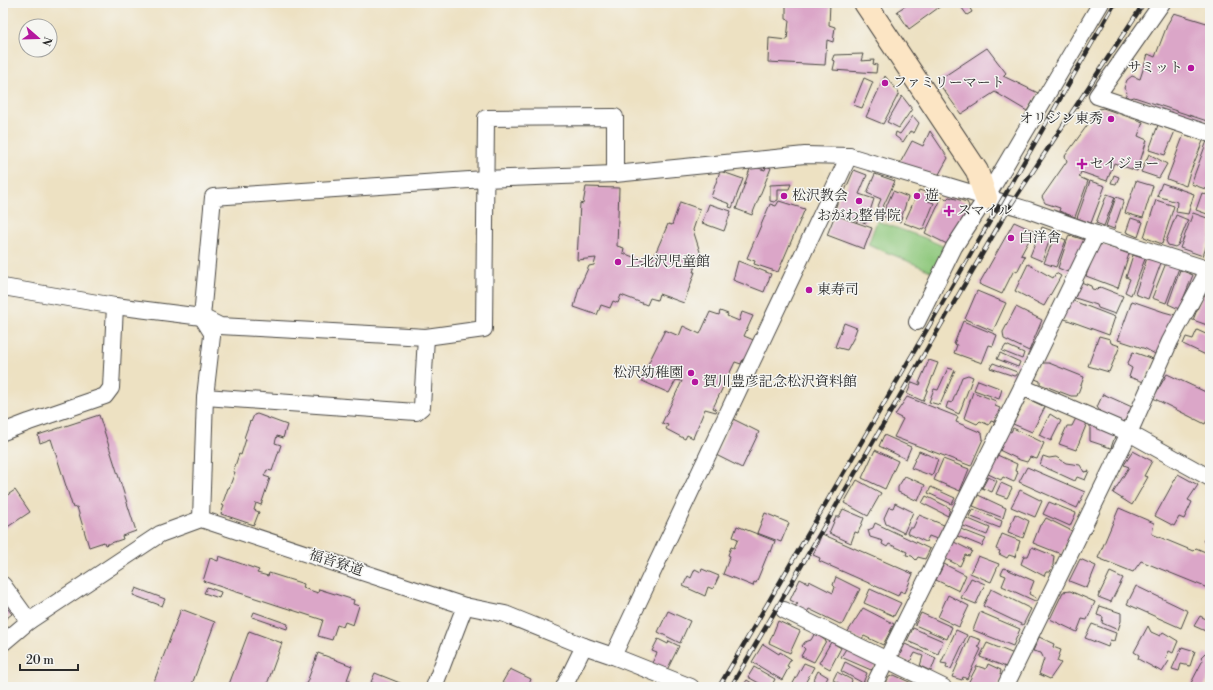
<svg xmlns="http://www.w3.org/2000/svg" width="1213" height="690" font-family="'Libre Bodoni','Noto Serif JP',serif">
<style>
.green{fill:#8ec87c;stroke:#5c7a54}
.building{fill:#dba6c8}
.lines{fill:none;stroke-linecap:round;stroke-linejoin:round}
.street-casing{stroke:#484642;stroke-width:18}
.secondary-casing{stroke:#484642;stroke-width:24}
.street{stroke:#fff;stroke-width:16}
.secondary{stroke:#fce5c4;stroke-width:22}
.rail-casing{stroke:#2b2b2b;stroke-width:4.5}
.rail{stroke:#f6f6f2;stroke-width:3;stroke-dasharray:9;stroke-linecap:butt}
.poi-dot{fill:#b5179e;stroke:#f6f6f2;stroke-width:1.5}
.labels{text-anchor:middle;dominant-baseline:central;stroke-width:3;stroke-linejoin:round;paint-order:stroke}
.poi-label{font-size:14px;fill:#2b2b2b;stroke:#f6f6f2;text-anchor:start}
.street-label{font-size:14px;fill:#2b2b2b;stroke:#f6f6f2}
</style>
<rect width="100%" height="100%" fill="#f6f6f2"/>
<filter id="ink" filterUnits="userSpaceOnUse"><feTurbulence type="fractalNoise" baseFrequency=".025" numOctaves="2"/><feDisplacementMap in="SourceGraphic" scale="8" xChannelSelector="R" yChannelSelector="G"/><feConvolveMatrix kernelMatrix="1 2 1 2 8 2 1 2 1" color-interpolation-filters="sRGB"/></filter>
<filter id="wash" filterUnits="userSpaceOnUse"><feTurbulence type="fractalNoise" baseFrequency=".012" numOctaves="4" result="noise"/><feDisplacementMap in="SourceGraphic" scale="16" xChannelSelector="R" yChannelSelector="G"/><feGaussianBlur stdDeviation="0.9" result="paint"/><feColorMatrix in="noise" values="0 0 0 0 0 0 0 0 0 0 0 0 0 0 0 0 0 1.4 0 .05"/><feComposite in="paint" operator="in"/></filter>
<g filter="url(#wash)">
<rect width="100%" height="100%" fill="#ede1c2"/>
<path class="green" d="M877,221L925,238L947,248L935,273L896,256L868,245Z"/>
<g id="blocks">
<g class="building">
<path d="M786,3H830L829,25L835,27L833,42L827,40L825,65L768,62L769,38L787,40L789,20L786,19Z"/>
<path d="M910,3H945L909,29L897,11Z"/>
<path d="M960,3H967L972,12L967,15L959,4Z"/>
<path d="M1174,13L1210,24V122L1134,97L1131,98L1125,96L1127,93L1124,88L1127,80L1132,76L1140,79L1148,54L1155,57L1168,23Z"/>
<path d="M987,48L1006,73L1003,76L1038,93L1027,111L995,92L961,114L937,81Z"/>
<path d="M863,54L861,61L874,60L873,64L877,65L876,73L833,70L835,61L832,60L834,55Z"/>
<path d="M885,76L899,93L883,124L866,117Z"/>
<path d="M864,78L873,82L862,108L853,105Z"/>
<path d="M902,96L912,109L899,128L887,122Z"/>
<path d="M1103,108L1143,122L1138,136L1147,140L1137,171L1114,163L1107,181L1081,172L1079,177L1088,181L1075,217L1059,211L1060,208L1045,203L1042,197L1067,161L1065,156L1099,109Z"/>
<path d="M913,116L919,123L914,133L910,131L903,142L895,136L896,132L900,134Z"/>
<path d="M1158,125L1175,131L1165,155L1149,150Z"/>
<path d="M930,131L948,158L938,176L899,165L912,141L923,146Z"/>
<path d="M1184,134L1203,141L1189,175L1186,186L1167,179Z"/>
<path d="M1207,141L1210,142V184L1208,190L1191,184Z"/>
<path d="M1149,154L1167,164L1159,178L1141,172Z"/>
<path d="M751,166L765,170L766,166L771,168L752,215L736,209Z"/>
<path d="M854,170L867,175L859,194L874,199L866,223L834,212L841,192L844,193Z"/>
<path d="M720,171L743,179L732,208L729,207L730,204L711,197Z"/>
<path d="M875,174L895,181L880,213L876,211L881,199L867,193Z"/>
<path d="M1114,175L1119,177L1116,184L1111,183Z"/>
<path d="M1090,181L1105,186L1091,223L1077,218Z"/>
<path d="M1136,181L1153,186L1143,218L1125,213Z"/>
<path d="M1162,183L1194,194L1188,214L1176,212L1177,202L1157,196Z"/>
<path d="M791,184L789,189H778V200L774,202L770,201V185Z"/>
<path d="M586,187L619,188L617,246L624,248L623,253L649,263L652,261L668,224L672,225L680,202L700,209L693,230L702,258L698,257L693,272H695L684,303L659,294L657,300L650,298L647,305L621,295L618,303L613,301L610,308L601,305L597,315L574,307L579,288L589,266L594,265L596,258L577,260L580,203L583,204Z"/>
<path d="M919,190L931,194L928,201L934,203L923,230L904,223Z"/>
<path d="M893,191L908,197L900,222L882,216Z"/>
<path d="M1202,193L1210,196V215L1196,210Z"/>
<path d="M1107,194L1115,197L1104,226L1096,223Z"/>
<path d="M942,197L947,199L949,197L967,202L969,206L949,245L925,233Z"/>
<path d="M1116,197L1124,200L1114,229L1106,226Z"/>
<path d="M1156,200L1174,206L1162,244L1144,237Z"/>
<path d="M779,201L805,209L778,272L754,264L755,261L747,258L770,204L776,206Z"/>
<path d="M709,204L731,211L724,231L702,223Z"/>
<path d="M1193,213L1210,219V236L1203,256L1180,248Z"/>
<path d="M835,215L872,228L864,249L827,235Z"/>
<path d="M1176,215L1188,220L1178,245L1175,247L1168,245L1166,241Z"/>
<path d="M1131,218L1143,222L1138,237L1126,232Z"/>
<path d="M1014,222L1034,231L1021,255L1025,256L1017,272L1014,270L1002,294L979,284Z"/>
<path d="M1042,227L1053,231L1042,261L1030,256Z"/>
<path d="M1055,235L1066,240L1056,267L1044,263Z"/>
<path d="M1069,235L1085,240L1070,273L1058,268Z"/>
<path d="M1101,244L1129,254L1118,288L1086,276L1094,254Z"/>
<path d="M1133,255L1145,259L1131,295L1125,292L1130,279L1126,277Z"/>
<path d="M1147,258L1161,263L1148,299L1135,294Z"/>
<path d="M738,261L771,274L764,292L733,280Z"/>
<path d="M1166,263L1179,268L1166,303L1152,298Z"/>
<path d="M1028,264L1053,278L1056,273L1061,276L1044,306L1015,291Z"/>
<path d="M1180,270L1193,275L1179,309L1168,304Z"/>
<path d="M1081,282L1091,286L1092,289L1097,290L1100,287L1123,296L1115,314L1098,308L1097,305L1075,298Z"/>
<path d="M1208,282H1210V326L1193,320Z"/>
<path d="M977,291L1006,303L993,331L965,319Z"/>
<path d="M1071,300L1115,317L1109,335L1062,318Z"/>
<path d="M1132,301L1164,312L1175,315L1157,355L1146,349L1118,340Z"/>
<path d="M1016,307L1042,320L1029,351L1004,339L1003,332Z"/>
<path d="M720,311L728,314L727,316L739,321L742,312L753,316L744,336L756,341L747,360L743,359L741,364L735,362L713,408L717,410L716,412L705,409L693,438L687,435L685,439L666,429L668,425L662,423L682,381L676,380L669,393L640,380L665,330L679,336L683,326L700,334L710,312L719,315Z"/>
<path d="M963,321L997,335L993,346L989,345L982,363L954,353L957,345L954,344Z"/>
<path d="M844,323L857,328L853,339L847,350L835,347Z"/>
<path d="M1197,330L1210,336V357L1183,344L1186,337L1193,339Z"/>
<path d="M1099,336L1110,339L1111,343L1120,346L1109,372L1088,366Z"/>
<path d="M1006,345L1024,353L1022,359L1002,351Z"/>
<path d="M1133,352L1153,359L1144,382L1129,377L1132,368L1127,365Z"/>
<path d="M1000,353L1020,362L1018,367L997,359Z"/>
<path d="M929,360L938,363L923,401L907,394L912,382L920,385L921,383H919Z"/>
<path d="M993,363L1017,372V375L1014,376L990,368Z"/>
<path d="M1042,363H1049L1084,377L1077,396H1071L1040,384V381L1035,379Z"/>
<path d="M948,368L955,370L940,405L929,402L934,389L938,390Z"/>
<path d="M1167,374L1210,394V415L1205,424L1153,398Z"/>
<path d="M968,375L973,377L959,414L946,408L948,402L952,403L962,377Z"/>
<path d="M978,380L1002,389L999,399L974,390Z"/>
<path d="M973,392L996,401L995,406L1000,408L994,422L991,421L989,425L980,421L977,424L964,418Z"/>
<path d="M1103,394L1132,407L1124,422L1102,414L1097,407Z"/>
<path d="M907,397L958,417L956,422L982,433L983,439L971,466L894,437L903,419L895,415Z"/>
<path d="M1026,398L1045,407L1032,432L1013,424Z"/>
<path d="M257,414L287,425L283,438L277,436L275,443L281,445L272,471L267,470L264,476L270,478L261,505L256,503L254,510L259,512L254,525L221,514L224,506L222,505L228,488H229L235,472H233L239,454L241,455L246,439L244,438L250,421L251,422L254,415Z"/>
<path d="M1050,414L1061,421L1051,441L1039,435Z"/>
<path d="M99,415L136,531L122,536L123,539L105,545L104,542L89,547L77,507L73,508L51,439L40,443L38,435Z"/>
<path d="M1076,418L1087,423L1076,450L1059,444L1067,426H1072Z"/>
<path d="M733,419L759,432L742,468L716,455Z"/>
<path d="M1090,423L1116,433L1111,448L1090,441Z"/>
<path d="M1013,428L1044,443L1037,459L1030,457L1027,462L1020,460L997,449L1006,430L1011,432Z"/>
<path d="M884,435L911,447L906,459L879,446Z"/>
<path d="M875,450L898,461L885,489L862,478Z"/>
<path d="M919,451L938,459L932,476L911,468Z"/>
<path d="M1133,451L1152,461L1144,476L1148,477L1132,505L1113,493L1129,467L1124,465Z"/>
<path d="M995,454L1017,464L1015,471L1018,472L1014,482L1003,477L1001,480L988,474Z"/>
<path d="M1043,456L1049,458L1056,457L1066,463L1080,465L1084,472L1089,471L1085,480L1077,477L1075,481L1040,465Z"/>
<path d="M943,459L969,469L960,491L934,480Z"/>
<path d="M1027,467L1085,492L1077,508L1019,482Z"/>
<path d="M1178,474L1198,485L1188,500L1192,502L1184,519L1179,517L1174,526L1155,516Z"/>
<path d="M905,476L925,485L918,501L898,492V487Z"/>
<path d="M988,477L997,481L992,492L982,488Z"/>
<path d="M857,480L881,493L868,516L844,503Z"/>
<path d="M1001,483L1012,488L1007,498L996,494Z"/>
<path d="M931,487L955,498L952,504L928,493Z"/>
<path d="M15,490L30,512L3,530V498Z"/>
<path d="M1020,490L1042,501L1035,517L1011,507Z"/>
<path d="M978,495L1006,508L1003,518L973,506Z"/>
<path d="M926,496L950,508L948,516L922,503Z"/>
<path d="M1049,502L1076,513L1070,526L1043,514Z"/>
<path d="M895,503L913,512L904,533L886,524L884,518L889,507L893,508Z"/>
<path d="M1119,508L1154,523L1152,534L1193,551L1196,548L1210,554V589L1141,561L1133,572L1098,558Z"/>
<path d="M843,509L864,518L858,533L855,532L851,543L829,533L836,517H839Z"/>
<path d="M973,509L1002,521L1000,528L969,516Z"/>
<path d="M765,513L789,523L781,542L757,533Z"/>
<path d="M1015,514L1029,521L1023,538L1008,532Z"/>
<path d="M919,515L944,525L937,539L929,536L926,542L907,533L909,528H913Z"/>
<path d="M964,517L990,528L987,535L961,525Z"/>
<path d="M1046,518L1072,531L1061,554L1033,543L1040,525L1043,523Z"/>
<path d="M875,523L930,549L925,559L918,557L916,560L912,556L906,555L907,552L889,544L887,547L882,544L883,541L870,537L868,530L873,528Z"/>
<path d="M737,526L775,541L771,552L769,551L756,583L754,582L753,586L723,574L730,556L728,555L731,547L734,548L738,539L733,537Z"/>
<path d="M958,528L986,539L982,546L955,535Z"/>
<path d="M1210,532V545L1203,541Z"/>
<path d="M822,534L913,574L905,593L900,591L898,596L819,561L820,558L813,555Z"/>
<path d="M1002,534L1020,541L1015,557L1009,555L1007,558L999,554L1000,551L996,549Z"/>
<path d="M952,541L972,551L969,556L965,555L960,566L944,558Z"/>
<path d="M1032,547L1054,556L1053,565L1050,572H1046L1044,576L1021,564L1024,556H1028Z"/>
<path d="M219,556L259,570L257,573L268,576L269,573L304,584L303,588L318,593L319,589L354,600L353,604L359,606L353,625L345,622L343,627L337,625L332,640L318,636L323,620L203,581L210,558L218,561Z"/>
<path d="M978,556L999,564L991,582L970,573Z"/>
<path d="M1080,559L1096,566L1087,588L1069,581Z"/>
<path d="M944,564L966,575L959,591L936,580Z"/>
<path d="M1004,568L1034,581L1029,594L1036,598L1035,601L1002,586L1006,576L1001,574Z"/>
<path d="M695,569L701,572L702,569L719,576L713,589L708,587L705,596L683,586L688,576L691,578Z"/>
<path d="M1110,572L1123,578L1111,602L1098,597Z"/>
<path d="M836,577L860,589L842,625L809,609L805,616L794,608L796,605L798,604L790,600L800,579L808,583L809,581L833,593L835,587L833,585Z"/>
<path d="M971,578L985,584L976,604L961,598Z"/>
<path d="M1136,586L1188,611L1181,628L1127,604Z"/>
<path d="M207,587L221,592L219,598L204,593Z"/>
<path d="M136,588L165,599L162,606L133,595Z"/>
<path d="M870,589L901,603L894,616L864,603Z"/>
<path d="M991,589L1031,609L1023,625L983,606Z"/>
<path d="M1070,591L1095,602L1087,620L1082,619L1077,632L1050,619L1063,592Z"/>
<path d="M948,595L969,606L959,627L938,617Z"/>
<path d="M3,603L12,614L3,621Z"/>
<path d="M1100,606L1121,613V621L1118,630L1102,623L1103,617L1097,615Z"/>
<path d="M863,608L894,624L883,645L864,636L861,640L847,633Z"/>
<path d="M181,609L215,622L191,687H152Z"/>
<path d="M668,611L690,621L680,643L658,632Z"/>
<path d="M254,612L288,624L287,629L252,617Z"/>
<path d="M980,612L1020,629L1013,646L973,630Z"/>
<path d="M921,613L952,627L947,639L915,625Z"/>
<path d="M1200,616L1210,621V633L1194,626Z"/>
<path d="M778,621L800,631L790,653L769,643Z"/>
<path d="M1092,624L1116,633L1114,641L1110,640L1108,647L1085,638Z"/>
<path d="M1148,626L1151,632L1160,636L1163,632L1178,641L1173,653L1169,651L1166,658L1169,661L1162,672L1138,659L1139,655L1134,652Z"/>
<path d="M913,628L943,641L938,654L907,641Z"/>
<path d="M956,630L967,635L951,669L946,668L947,664L941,663Z"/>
<path d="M249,631L282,643L266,687H228Z"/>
<path d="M815,633L826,641L814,662L801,656L805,649L802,646L805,642L811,640Z"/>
<path d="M970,636L981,640L978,647L981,649L967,679L963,677L962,680L952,677Z"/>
<path d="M1039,637L1054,644L1053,647L1061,650L1057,661L1061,663L1050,679L1039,674L1044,659L1041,653L1033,651Z"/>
<path d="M658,639L668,644L669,641L679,646L667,670L652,663L657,653L652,651Z"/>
<path d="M831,642L841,648L830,669L819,663Z"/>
<path d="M987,643L1014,654L1006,667L980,657Z"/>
<path d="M763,644L779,654L780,652L791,659L787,666L789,667L782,680L752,662Z"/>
<path d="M905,644L936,658L931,671L920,666L923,656L915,653L910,662L899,657Z"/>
<path d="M847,647L875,661V666L871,670L841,657Z"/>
<path d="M1182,647L1195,651L1190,666L1181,664L1179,671L1172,669Z"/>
<path d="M318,653L352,666L347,680H350L347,687H305Z"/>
<path d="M1205,653L1210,655V673L1204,687H1201L1191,683L1203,660L1201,657Z"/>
<path d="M845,662L867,673L863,683L841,671Z"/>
<path d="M804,663L814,667L803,687H791Z"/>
<path d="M988,664L1001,670L1000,674L1003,676L997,687H966L977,666L986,669Z"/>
<path d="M754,667L775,679L771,687H766L748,677Z"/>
<path d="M510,669L531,679L528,687H508L509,685L502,683Z"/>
<path d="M818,671L828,677L823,687H810Z"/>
<path d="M837,672L852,680L850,687H846L833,680Z"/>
<path d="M375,673L410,687H383L371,682Z"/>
<path d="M894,675L920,687H884L889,677Z"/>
<path d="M747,680L758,687H742Z"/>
</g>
</g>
</g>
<g filter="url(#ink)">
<use href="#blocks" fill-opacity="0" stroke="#484642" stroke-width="1"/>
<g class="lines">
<g class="street-casing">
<g id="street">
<path d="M1162,3L1097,96L1210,134"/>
<path d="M3,287L115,306L202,317L220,326L426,337L484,329L486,118L615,117V174"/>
<path d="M917,322L954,247L986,198L1101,3"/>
<path d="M1022,387L1129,433L1210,478"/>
<path d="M205,397L416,412L422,407L426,337"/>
<path d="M3,432L29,422L105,396L111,388L115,306"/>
<path d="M201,519L205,397L212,336V333L202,317L213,197L485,179L615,174L805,155L849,156L1028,210L1096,234L1210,270"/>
<path d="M3,585L29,621"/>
<path d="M784,610L943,687"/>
<path d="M3,643L29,621L160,534L201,519L465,606L505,614L584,646L613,656L691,687"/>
<path d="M613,656L849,156"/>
<path d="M434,687L465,606"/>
<path d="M564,687L584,646"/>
<path d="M873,687L1022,387L1096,234"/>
<path d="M1005,687L1129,433L1170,341L1210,267"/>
</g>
</g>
<g class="secondary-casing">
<path id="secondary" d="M865,3L977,171L986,198"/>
</g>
<use href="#street" class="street"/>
<use href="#secondary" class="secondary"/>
<g class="rail-casing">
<g id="rail">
<path d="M719,687L1001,202L1115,3"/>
<path d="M731,687L1010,206L1144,3"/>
</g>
</g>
<use href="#rail" class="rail"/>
</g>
</g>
<g class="poi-dot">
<circle cx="1191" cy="68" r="4"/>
<circle cx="885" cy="83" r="4"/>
<circle cx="1111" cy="119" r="4"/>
<path d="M1080 158h4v4h4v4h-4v4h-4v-4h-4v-4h4z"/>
<circle cx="784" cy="196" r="4"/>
<circle cx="917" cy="196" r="4"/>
<circle cx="859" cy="201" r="4"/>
<path d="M947 205h4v4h4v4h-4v4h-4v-4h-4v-4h4z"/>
<circle cx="1011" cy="238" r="4"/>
<circle cx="618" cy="262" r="4"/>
<circle cx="809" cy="290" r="4"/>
<circle cx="691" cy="373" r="4"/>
<circle cx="695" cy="382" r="4"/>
</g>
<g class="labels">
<g class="poi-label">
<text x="1183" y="68" text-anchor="end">サミット</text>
<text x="893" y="83">ファミリーマート</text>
<text x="1103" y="119" text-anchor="end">オリジン東秀</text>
<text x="1090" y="164">セイジョー</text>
<text x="792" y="196">松沢教会</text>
<text x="925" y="196">遊</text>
<text x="957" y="211">スマイル</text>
<text x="859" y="216" text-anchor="middle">おがわ整骨院</text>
<text x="1019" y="238">白洋舎</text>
<text x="626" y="262">上北沢児童館</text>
<text x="817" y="290">東寿司</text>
<text x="683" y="373" text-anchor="end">松沢幼稚園</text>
<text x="703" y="382">賀川豊彦記念松沢資料館</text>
</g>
<g class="street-label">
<text transform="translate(336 563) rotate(18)">福音寮道</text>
</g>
</g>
<rect width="1213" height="690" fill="none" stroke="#f6f6f2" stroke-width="16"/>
<g transform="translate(38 38) rotate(110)"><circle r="19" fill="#f6f6f2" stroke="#a5a5a2"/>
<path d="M0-3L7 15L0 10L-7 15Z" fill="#b5179e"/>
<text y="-6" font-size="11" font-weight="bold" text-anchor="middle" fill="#2b2b2b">N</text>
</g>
<path d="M20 664v6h58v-6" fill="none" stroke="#2b2b2b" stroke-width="2"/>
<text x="26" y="664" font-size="12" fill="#2b2b2b" stroke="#f6f6f2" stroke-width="3" paint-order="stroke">20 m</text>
</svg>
